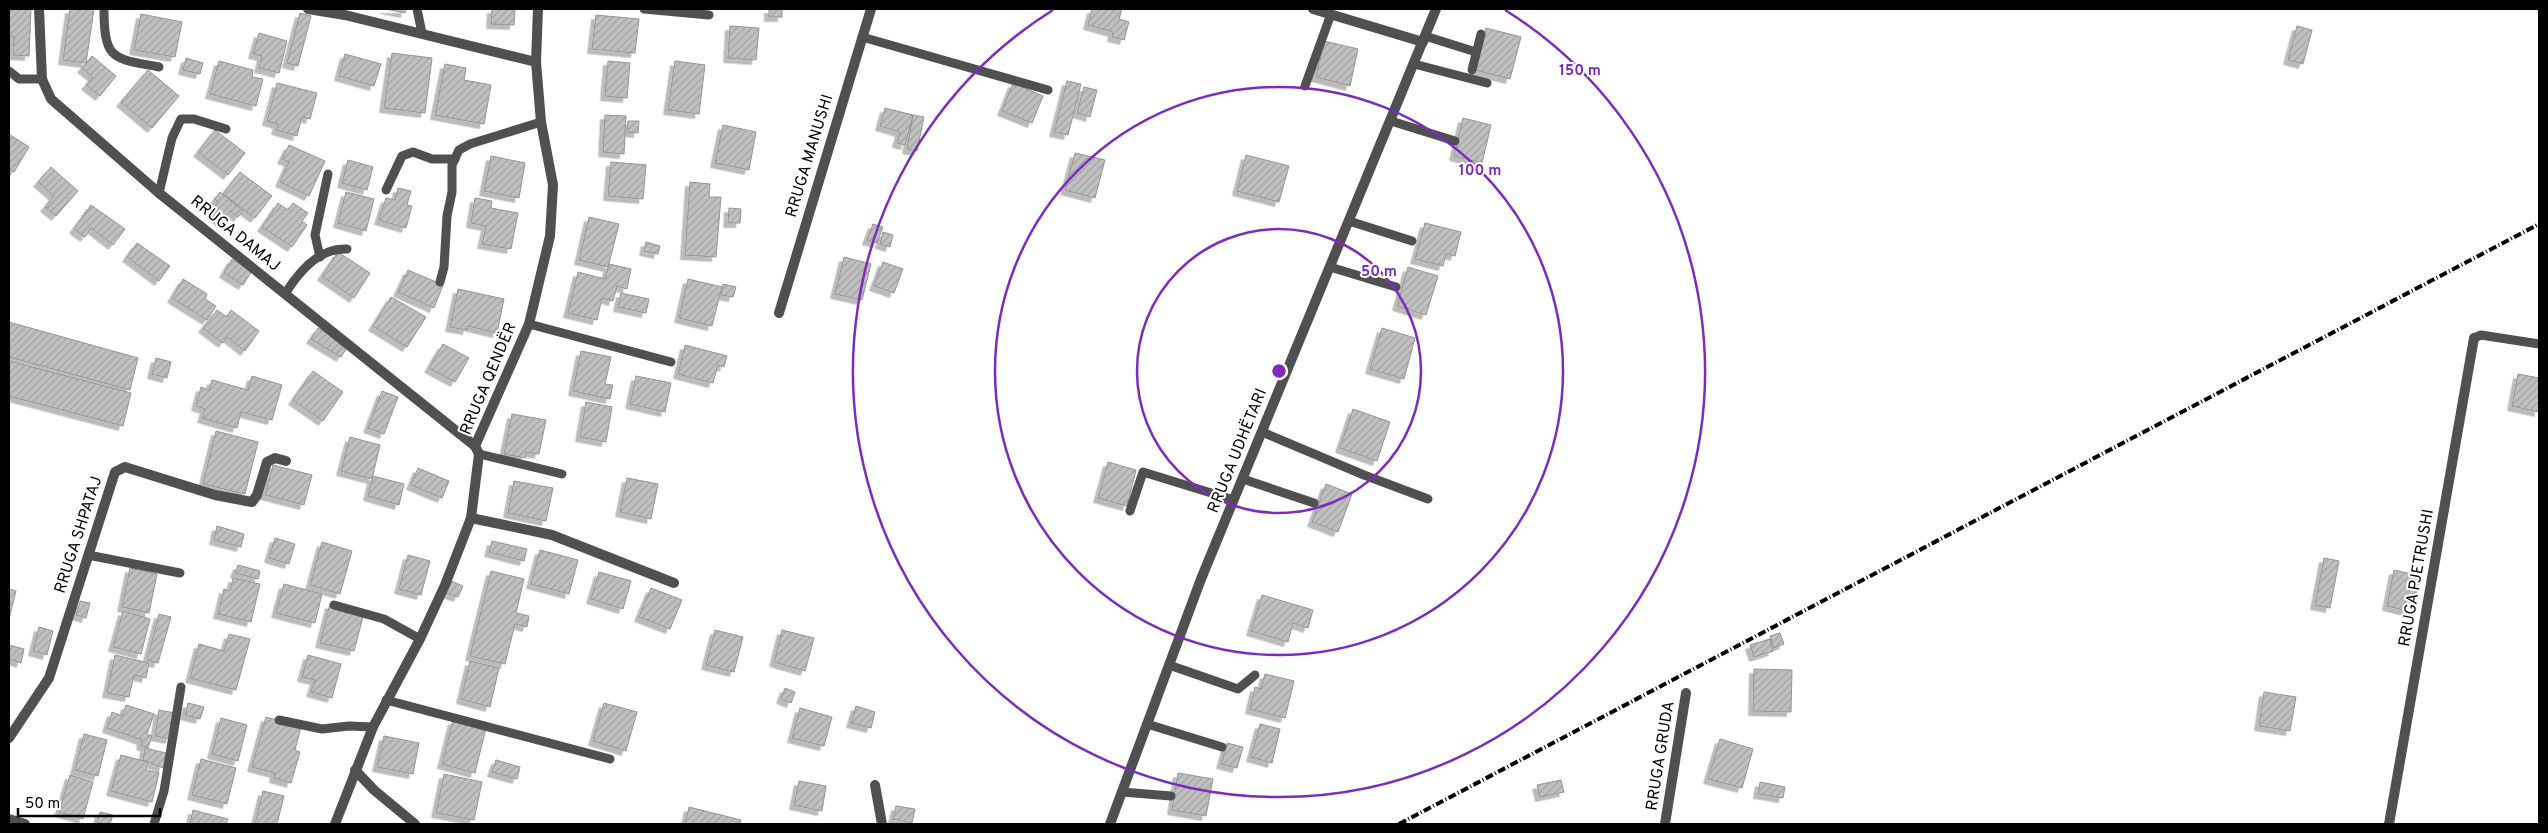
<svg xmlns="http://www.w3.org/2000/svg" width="2548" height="833" font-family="Overpass,sans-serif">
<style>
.building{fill:url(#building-hatch);stroke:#949494;filter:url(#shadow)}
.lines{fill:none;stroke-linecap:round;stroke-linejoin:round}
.lane{stroke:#505050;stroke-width:9}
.street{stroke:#505050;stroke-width:10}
.rail{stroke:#000;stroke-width:4;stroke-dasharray:8 2.5 1 2.5;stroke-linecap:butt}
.ring{fill:none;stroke:#7b2cbf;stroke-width:2.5}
.labels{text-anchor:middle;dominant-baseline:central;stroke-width:4;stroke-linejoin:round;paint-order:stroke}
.street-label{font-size:16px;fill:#000;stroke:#fff}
.centre{fill:#7b2cbf;stroke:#fff;stroke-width:2.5}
.ring-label{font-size:15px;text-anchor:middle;font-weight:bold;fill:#7b2cbf;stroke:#fff;stroke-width:4;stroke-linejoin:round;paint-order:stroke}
</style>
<defs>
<pattern id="building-hatch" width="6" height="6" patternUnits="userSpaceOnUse" patternTransform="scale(1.25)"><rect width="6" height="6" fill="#c0c0c0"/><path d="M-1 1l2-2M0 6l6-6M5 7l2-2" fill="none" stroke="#a3a3a3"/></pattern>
<filter id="shadow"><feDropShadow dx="-4.5" dy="4.5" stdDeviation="0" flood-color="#0004"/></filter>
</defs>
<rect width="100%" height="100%" fill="#fff"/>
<g class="building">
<path d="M9,9H31L29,56L13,55L14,36H9Z"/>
<path d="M70,9H94L86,63L63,60Z"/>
<path d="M385,9H406L405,13Z"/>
<path d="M492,9H515L514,25L491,24Z"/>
<rect x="769" y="9" width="13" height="8"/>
<path d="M1092,9H1122L1119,19L1129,22L1124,40L1112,37L1113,32L1088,25Z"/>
<path d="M300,13L311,16L298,66L287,63Z"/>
<path d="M141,14L182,22L175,57L134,50Z"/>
<path d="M596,15L639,19L635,53L592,49Z"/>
<path d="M730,26L759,28L756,60L728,58Z"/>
<path d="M2297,26L2312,30L2303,64L2288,60Z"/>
<path d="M1486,28L1521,37L1510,79L1475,70Z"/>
<path d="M259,33L287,41L279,73L259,68L262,56L253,54Z"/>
<path d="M1324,41L1358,49L1350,86L1316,77Z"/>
<path d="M392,53L432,58L425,113L384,108Z"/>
<path d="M345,54L381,64L374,86L339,76Z"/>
<path d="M92,56L116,76L100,96L86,85L93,77L82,68Z"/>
<path d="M186,58L203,63L200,74L183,70Z"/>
<path d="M219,61L253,70L252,77L263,79L256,106L210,94Z"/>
<path d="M608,61L630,63L627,98L605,96Z"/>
<path d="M675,61L705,65L699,114L668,110Z"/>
<path d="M445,64L466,68L464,80L491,85L484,124L435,115Z"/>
<path d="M148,70L179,96L152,128L121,102Z"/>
<path d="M1067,81L1081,84L1068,135L1054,132Z"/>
<path d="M277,83L317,93L310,119L302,117L297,136L276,130L278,124L267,121Z"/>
<path d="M1013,83L1043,96L1032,123L1002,111Z"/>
<path d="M1084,87L1097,90L1090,117L1077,113Z"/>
<path d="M885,108L913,115L905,145L897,143L900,132L880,126Z"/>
<path d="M605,115L626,116L624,154L603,152Z"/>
<path d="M913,115L924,117L917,151L907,149Z"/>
<path d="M1463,118L1491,125L1482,163L1454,156Z"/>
<path d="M628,121H639L638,133L627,132Z"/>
<path d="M723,125L756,132L749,170L715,163Z"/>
<path d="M215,130L245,153L228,175L198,152Z"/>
<path d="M9,134L29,147L14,172L9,169Z"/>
<path d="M289,145L325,161L309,196L280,182L289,162L282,159Z"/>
<path d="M1075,153L1105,160L1095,198L1065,190Z"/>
<path d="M1246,155L1289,166L1279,202L1237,191Z"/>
<path d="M491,156L525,163L519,198L484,191Z"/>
<path d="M348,160L373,167L367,190L342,183Z"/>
<path d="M611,162L646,165L643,199L608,196Z"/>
<path d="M51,167L78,191L56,216L45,207L54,196L38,182Z"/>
<path d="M240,172L272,196L255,218L223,194Z"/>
<path d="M690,182L710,184L709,197H721L716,257L685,255Z"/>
<path d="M398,188L411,191L407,205L412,206L406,228L379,220L386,198L395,200Z"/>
<path d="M220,192L243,211L238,217L230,211L221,222L210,212L218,202L215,199Z"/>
<path d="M346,192L374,199L366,231L338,223Z"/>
<path d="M475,198L492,201L491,208L518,213L511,249L482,244L486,226L471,223Z"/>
<path d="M278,203L288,210L293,203L308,213L302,221L307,225L292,247L262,227Z"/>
<path d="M91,205L125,229L113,245L91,228L85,237L74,229Z"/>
<path d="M729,208L741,209L740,223H728Z"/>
<path d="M589,217L619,224L608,267L579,260Z"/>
<path d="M1425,223L1461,232L1455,256L1446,254L1443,266L1415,259Z"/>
<path d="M873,224L883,227L877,243L867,240Z"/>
<path d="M883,232L893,235L890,247L880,244Z"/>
<path d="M646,242L660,246L658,254L644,251Z"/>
<path d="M137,243L170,266L159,281L127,257Z"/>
<path d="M338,252L370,273L354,298L322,276Z"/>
<path d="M844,257L871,264L862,300L835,294Z"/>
<path d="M232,259L252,271L243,285L224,273Z"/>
<path d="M883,262L903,269L894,293L874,286Z"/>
<path d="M609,264L631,269L627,289L617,286L613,301L602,298L597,320L568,313L578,272L605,279Z"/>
<path d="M1408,267L1438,276L1426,315L1397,306Z"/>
<path d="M408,270L443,285L434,308L398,292Z"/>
<path d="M183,279L207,294L205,299L216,306L207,320L172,298Z"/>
<path d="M688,279L722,287L712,326L679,318Z"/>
<path d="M723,284L736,287L733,297L721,295Z"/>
<path d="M458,289L504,299L497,333L468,326L467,330L450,327Z"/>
<path d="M621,293L649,299L646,313L618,307Z"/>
<path d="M391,297L426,317L407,347L373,326Z"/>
<path d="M217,310L227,317L231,310L259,331L245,351L227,337L223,343L203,328Z"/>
<path d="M9,322L138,358L130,390L9,357Z"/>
<path d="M318,328L348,346L341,357L311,339Z"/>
<path d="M1382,328L1415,338L1404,379L1370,369Z"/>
<path d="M443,344L469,358L455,382L429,368Z"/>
<path d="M685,345L727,356L724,367L718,365L713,383L678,374Z"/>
<path d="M581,351L611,357L605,384L613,385L610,399L573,391Z"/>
<path d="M156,358L171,362L167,378L152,374Z"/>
<path d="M9,361L131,393L123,426L9,396Z"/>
<path d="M313,371L343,392L323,421L293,400Z"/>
<path d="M2518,374L2539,378V412L2512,406Z"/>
<path d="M252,376L282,385L272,420L241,412L237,428L202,418L205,409L196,406L201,387L209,390L212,380L248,390Z"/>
<path d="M636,376L671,383L665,412L630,404Z"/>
<path d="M382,391L398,397L384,434L368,428Z"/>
<path d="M586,402L612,407L606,442L580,437Z"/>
<path d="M1353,409L1390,422L1377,461L1340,448Z"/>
<path d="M512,414L546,420L539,454L526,452L525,458L504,454Z"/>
<path d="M216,431L258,442L245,494L203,484Z"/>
<path d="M350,437L380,445L372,479L341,471Z"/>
<path d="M1108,462L1136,470L1127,506L1098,498Z"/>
<path d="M273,465L312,475L304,505L265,495Z"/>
<path d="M418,468L449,481L442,498L411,485Z"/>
<path d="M373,476L404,484L399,505L368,496Z"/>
<path d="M627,478L658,484L651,519L620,512Z"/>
<path d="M514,481L553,488L546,521L508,513Z"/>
<path d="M1326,484L1352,494L1338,532L1312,522Z"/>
<path d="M217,526L244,534L241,547L214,540Z"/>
<path d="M275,538L295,544L289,564L269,558Z"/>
<path d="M492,541L527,549L524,561L489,552Z"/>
<path d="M322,542L352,551L340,594L310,585Z"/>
<path d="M540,550L578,560L569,594L531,584Z"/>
<path d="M408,555L430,561L421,595L399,589Z"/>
<path d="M2324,558L2339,561L2330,608L2315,605Z"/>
<path d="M238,565L260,571L258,579L235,573Z"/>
<path d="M130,568L157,574L149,613L122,607Z"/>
<path d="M2394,570L2420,576L2412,612L2387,606Z"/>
<path d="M491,571L524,579L516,613L529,616L527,627L515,624L505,664L470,656Z"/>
<path d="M599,572L631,581L623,609L591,599Z"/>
<path d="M233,578L260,584L251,622L218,614L224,589L230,591Z"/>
<path d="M451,581L463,586L458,597L446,593Z"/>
<path d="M284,584L322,594L315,623L276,613Z"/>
<path d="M651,588L682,600L670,629L639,617Z"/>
<path d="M9,589L16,591L9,619Z"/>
<path d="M1262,595L1313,610L1308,628L1293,623L1288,642L1251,631Z"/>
<path d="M80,601L90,603L86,618L76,615Z"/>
<path d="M330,604L364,613L354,651L320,643Z"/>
<path d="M123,611L150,619L141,654L113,647Z"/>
<path d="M159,614L171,617L158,663L147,660Z"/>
<path d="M39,627L53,631L47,655L33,651Z"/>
<path d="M715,630L743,637L734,672L706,665Z"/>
<path d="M782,630L814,638L805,671L774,662Z"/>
<path d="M1780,633L1784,644L1774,648L1770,636Z"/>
<path d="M229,634L250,639L236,690L190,678L199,644L224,651Z"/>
<path d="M1770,639L1773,651L1754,657L1750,645Z"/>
<path d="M9,645L24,649L21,663L9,659Z"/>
<path d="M115,655L149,663L146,678L134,675L129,697L107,693Z"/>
<path d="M308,655L341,664L332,698L311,692L315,680L302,677Z"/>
<path d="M470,661L499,668L490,707L461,699Z"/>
<path d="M1754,669L1792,670L1791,712L1753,711Z"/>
<path d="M1265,674L1294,681L1285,718L1250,709L1255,687L1261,689Z"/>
<path d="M785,688L795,692L791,703L781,699Z"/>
<path d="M2264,692L2296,697L2290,731L2259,726Z"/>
<path d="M188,703L204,707L200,719L185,715Z"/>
<path d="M604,703L637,712L626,751L593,741Z"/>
<path d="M126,705L154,714L147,734L152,736L148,748L141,745L142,740L107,728L112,712L122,716Z"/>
<path d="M856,706L875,712L871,728L851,723Z"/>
<path d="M800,708L832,717L824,746L792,738Z"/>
<path d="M159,710L175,713L170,739L155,736Z"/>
<path d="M266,717L301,727L295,750L300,752L291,783L274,778L275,773L252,767Z"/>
<path d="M221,718L247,725L238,761L212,754Z"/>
<path d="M453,720L486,728L475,773L442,764Z"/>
<path d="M1260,724L1280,729L1272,763L1251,757Z"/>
<path d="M84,734L107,740L98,776L75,770Z"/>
<path d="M384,736L419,743L413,774L377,767Z"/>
<path d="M1720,739L1753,749L1742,788L1708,779Z"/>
<path d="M1227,743L1243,747L1237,768L1221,764Z"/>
<path d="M145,748L166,753L163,768L143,760Z"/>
<path d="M121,755L148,762L146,770L159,773L152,802L111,791Z"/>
<path d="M201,759L236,768L227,804L192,795Z"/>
<path d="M496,760L520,767L517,779L492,772Z"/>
<path d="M1178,773L1213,779L1206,816L1172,810Z"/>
<path d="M444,774L482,782L474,820L436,813Z"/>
<path d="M70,775L93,782L83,819L59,812Z"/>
<path d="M1561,780L1564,792L1540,797L1537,785Z"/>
<path d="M799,781L826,786L822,811L794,805Z"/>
<path d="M1760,782L1785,787L1783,798L1758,794Z"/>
<path d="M263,791L284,796L277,824H255Z"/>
<path d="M896,806L915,809L912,823L893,819Z"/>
<path d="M689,807L741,820L740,824H685Z"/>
<path d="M193,810L228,819L226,824H190Z"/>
<path d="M100,812L113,815L110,824H97Z"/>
</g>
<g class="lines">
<g class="lane">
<path d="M104,9C104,62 114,58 159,67"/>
<path d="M417,9L422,33"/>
<path d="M644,9L709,15"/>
<path d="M1425,36L1476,52"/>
<path d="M862,37L1048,90"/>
<path d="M1414,64L1487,83"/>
<path d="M1472,70L1481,34"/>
<path d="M9,71L19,79H42"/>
<path d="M1305,86L1331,14"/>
<path d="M1391,121L1455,141"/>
<path d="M386,190L402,156L413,152L432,159H455"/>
<path d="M159,193L172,138L181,119H194L226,129"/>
<path d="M1349,221L1412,241"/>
<path d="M320,257L315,235L328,174"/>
<path d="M1330,267L1396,287"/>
<path d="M440,282L444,267L447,216L452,192V165L459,150L470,144L541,122"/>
<path d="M285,294C298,273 319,247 347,249"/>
<path d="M529,324L671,362"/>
<path d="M2474,338L2481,335L2539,344"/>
<path d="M1262,432L1364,475L1428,499"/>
<path d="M479,454L562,474"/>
<path d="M1243,479L1314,503"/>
<path d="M1130,511L1143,472L1234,500"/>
<path d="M88,555L180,573"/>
<path d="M334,605L384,619L420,639"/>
<path d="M1169,665L1238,689L1255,675"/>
<path d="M386,700L610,759"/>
<path d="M279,720L322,729L349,726L373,727"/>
<path d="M1147,724L1222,747"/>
<path d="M1122,792L1171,796"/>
<path d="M154,824L164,791L181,687"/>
</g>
<g class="street">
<path d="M39,9L42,79L51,99L159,193L475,446"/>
<path d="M308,9L345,15L536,62"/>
<path d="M1313,9L1423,42"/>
<path d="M779,313L871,9"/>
<path d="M471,518L552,535L674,583"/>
<path d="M9,738L49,678L115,472L125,467L215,495L252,502L257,495L267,462L275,458L286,461"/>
<path d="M355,770L374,790L415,824"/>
<path d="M875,785L882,824"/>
<path d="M9,819L25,824"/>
<path d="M335,824L373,727L420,639L445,585L471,518L479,454L475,446L529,324L550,236L553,185L541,122L536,62L538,9"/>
<path d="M1110,824L1201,579L1436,9"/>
<path d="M1665,824L1686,693"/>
<path d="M2389,824L2474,338"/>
</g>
<path class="rail" d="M1399,824L2539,224"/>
</g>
<g class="ring">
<circle cx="1279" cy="371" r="142"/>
<circle cx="1279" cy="371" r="284"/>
<path d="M1505 10A426 426 0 1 1 1053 10"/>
</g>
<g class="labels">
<g class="street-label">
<text transform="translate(810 156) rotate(-73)">RRUGA MANUSHI</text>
<text transform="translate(235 234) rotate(39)">RRUGA DAMAJ</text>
<text transform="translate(489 379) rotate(-67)">RRUGA QENDËR</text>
<text transform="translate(1238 451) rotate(-68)">RRUGA UDHËTARI</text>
<text transform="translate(79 535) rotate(-72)">RRUGA SHPATAJ</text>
<text transform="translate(2417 578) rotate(-80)">RRUGA PJETRUSHI</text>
<text transform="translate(1661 756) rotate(-81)">RRUGA GRUDA</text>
</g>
</g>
<circle cx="1279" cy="371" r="8" class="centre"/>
<g class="ring-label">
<text x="1580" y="75">150 m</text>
<text x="1480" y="175">100 m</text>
<text x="1379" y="276">50 m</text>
</g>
<rect width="2548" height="833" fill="none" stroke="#000000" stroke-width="20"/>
<path d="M18 808v8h142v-8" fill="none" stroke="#000000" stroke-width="2.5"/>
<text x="25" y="808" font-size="15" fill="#000000" stroke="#ffffff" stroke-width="4" paint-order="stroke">50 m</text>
</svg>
